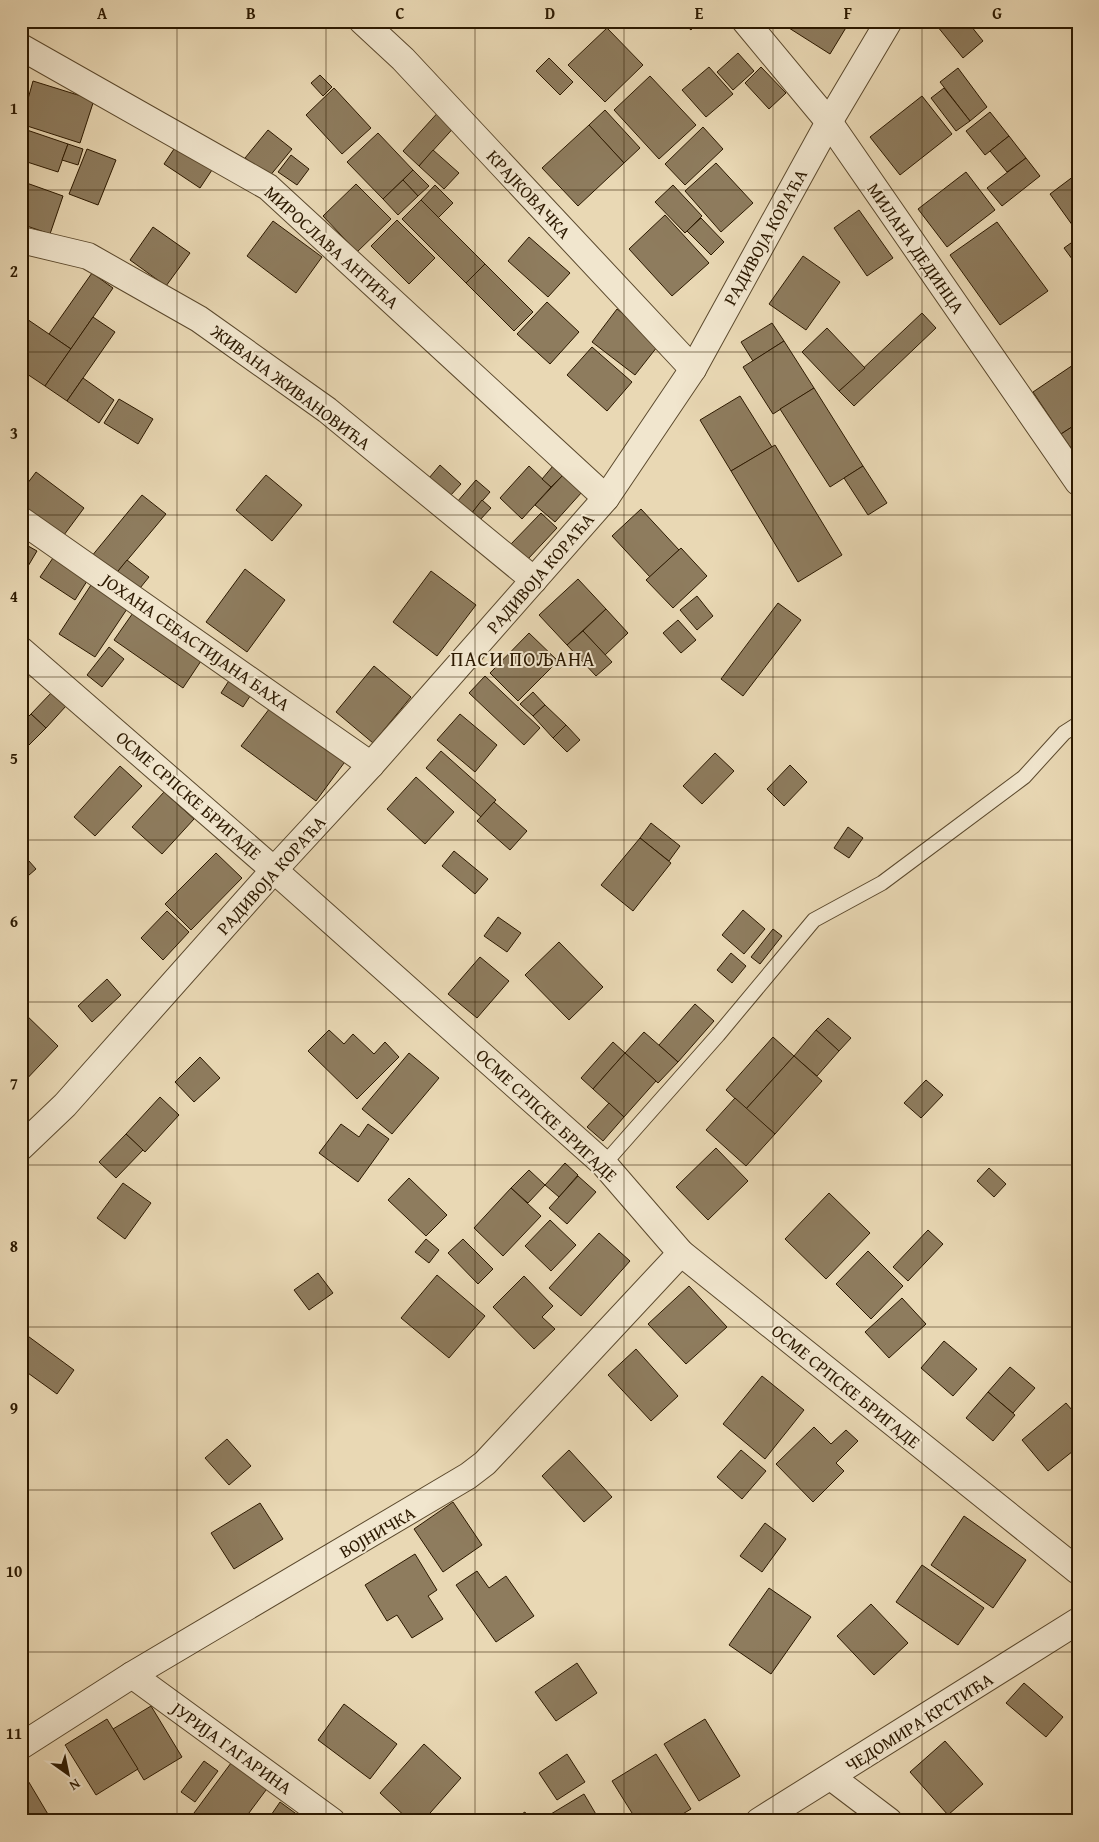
<svg xmlns="http://www.w3.org/2000/svg" width="1099" height="1842" font-family="'Gentium Book Plus',serif">
<style>
.building{fill:#8e7c5e;stroke:#2c1900}
.lines{fill:none;stroke-linecap:round;stroke-linejoin:round}
.service-casing{stroke:#5b492d;stroke-width:16}
.minor-casing{stroke:#5b492d;stroke-width:28}
.service{stroke:#f1e6ce;stroke-width:14}
.minor{stroke:#f1e6ce;stroke-width:26}
.grid{fill:none;stroke:#2c1900;stroke-width:1;stroke-opacity:0.55}
.labels{text-anchor:middle;dominant-baseline:central;stroke-width:4;stroke-linejoin:round;paint-order:stroke}
.street-label{font-size:18px;fill:#2c1900;stroke:#f1e6ce}
.quarter-label{font-size:20px;letter-spacing:1px;fill:#2c1900;stroke:#f1e6ce}
.neatline{fill:none;stroke:#2c1900;stroke-width:2}
.grid-label{font-size:16px;text-anchor:middle;font-weight:bold;fill:#2c1900}
</style>
<rect width="100%" height="100%" fill="#e9d8b4"/>
<filter id="stains"><feTurbulence type="fractalNoise" baseFrequency=".004" numOctaves="4"/><feColorMatrix values="0 0 0 0 .2 0 0 0 0 .09 0 0 0 0 .02 0 0 0 .5 -.17"/></filter>
<radialGradient id="worn" r=".72"><stop offset=".6" stop-color="#630" stop-opacity="0"/><stop offset="1" stop-color="#630" stop-opacity=".3"/></radialGradient>
<g class="building">
<path d="M681,21H698L691,30Z"/>
<path d="M794,21H850L830,54L789,28Z"/>
<path d="M933,21H967L983,41L963,58Z"/>
<path d="M607,28L643,65L605,102L568,65Z"/>
<path d="M738,53L754,71L733,90L717,72Z"/>
<path d="M549,58L573,82L560,95L536,71Z"/>
<path d="M709,67L733,94L706,117L682,90Z"/>
<path d="M761,67L786,93L769,109L745,83Z"/>
<path d="M958,68L987,107L970,121L940,82Z"/>
<path d="M320,75L332,87L323,96L311,83Z"/>
<path d="M650,76L696,125L659,159L614,110Z"/>
<path d="M33,81L94,100L80,143L21,124Z"/>
<path d="M334,88L371,128L342,154L306,115Z"/>
<path d="M944,88L970,121L956,131L931,98Z"/>
<path d="M922,96L952,134L900,175L870,137Z"/>
<path d="M442,108L458,123L419,166L403,151Z"/>
<path d="M605,110L640,148L624,163L589,125Z"/>
<path d="M990,112L1009,136L985,155L966,131Z"/>
<path d="M589,125L624,163L578,206L542,168Z"/>
<path d="M703,127L723,149L685,185L665,164Z"/>
<path d="M21,128L68,144L58,172L21,160Z"/>
<path d="M268,130L292,149L269,177L245,158Z"/>
<path d="M378,133L413,170L383,199L347,162Z"/>
<path d="M1009,136L1026,158L1007,172L990,151Z"/>
<path d="M68,144L83,149L78,165L62,160Z"/>
<path d="M176,146L212,170L200,188L164,164Z"/>
<path d="M87,149L116,160L98,205L69,194Z"/>
<path d="M433,150L459,173L444,189L419,166Z"/>
<path d="M291,155L309,169L297,185L278,172Z"/>
<path d="M1026,158L1040,176L1002,206L987,188Z"/>
<path d="M716,163L753,203L721,232L685,191Z"/>
<path d="M413,170L429,186L418,196L403,180Z"/>
<path d="M966,172L995,210L947,247L918,209Z"/>
<path d="M1078,173V233L1050,194Z"/>
<path d="M403,180L418,196L398,215L383,199Z"/>
<path d="M21,181L63,196L50,234L21,224Z"/>
<path d="M356,184L391,219L357,252L323,216Z"/>
<path d="M435,185L453,203L438,218L421,200Z"/>
<path d="M673,185L702,216L685,233L655,202Z"/>
<path d="M421,200L485,264L466,283L402,219Z"/>
<path d="M859,210L893,258L867,276L834,228Z"/>
<path d="M665,215L709,263L672,296L629,249Z"/>
<path d="M701,218L724,242L711,255L687,231Z"/>
<path d="M397,220L435,258L409,284L371,246Z"/>
<path d="M273,221L322,257L296,293L247,256Z"/>
<path d="M997,222L1048,291L1000,325L950,255Z"/>
<path d="M153,227L190,253L166,286L130,260Z"/>
<path d="M529,237L570,273L548,297L508,261Z"/>
<path d="M1078,238V267L1064,248Z"/>
<path d="M803,256L840,282L806,330L769,304Z"/>
<path d="M485,264L533,312L514,331L466,283Z"/>
<path d="M92,273L113,288L71,349L49,334Z"/>
<path d="M547,302L579,332L550,364L517,334Z"/>
<path d="M617,309L661,342L635,375L592,342Z"/>
<path d="M922,313L936,328L854,406L839,391Z"/>
<path d="M21,315L71,349L45,386L21,370Z"/>
<path d="M93,317L115,332L67,401L45,386Z"/>
<path d="M772,323L784,341L753,361L741,342Z"/>
<path d="M827,328L865,368L839,391L802,352Z"/>
<path d="M784,341L814,388L773,414L743,367Z"/>
<path d="M592,347L632,382L607,411L567,375Z"/>
<path d="M1076,363L1078,423L1061,434L1033,392Z"/>
<path d="M83,378L114,400L99,423L67,401Z"/>
<path d="M814,388L863,466L830,487L780,409Z"/>
<path d="M740,396L772,447L731,471L700,420Z"/>
<path d="M119,399L153,419L138,444L104,423Z"/>
<path d="M1078,423V458L1061,434Z"/>
<path d="M775,445L842,555L798,582L731,471Z"/>
<path d="M440,465L461,484L450,496L429,478Z"/>
<path d="M529,466L551,487L522,519L500,498Z"/>
<path d="M553,466L563,475L551,487L542,479Z"/>
<path d="M863,466L887,503L868,515L844,478Z"/>
<path d="M36,472L84,508L61,539L21,510V492Z"/>
<path d="M266,475L302,505L272,541L236,510Z"/>
<path d="M563,475L582,492L555,522L535,505Z"/>
<path d="M476,480L490,492L471,514L457,502Z"/>
<path d="M142,495L166,514L114,576L91,557Z"/>
<path d="M482,500L491,508L479,521L471,514Z"/>
<path d="M641,509L679,550L650,577L612,536Z"/>
<path d="M541,513L557,528L528,559L511,544Z"/>
<path d="M21,542L37,551L21,578Z"/>
<path d="M681,548L707,576L673,608L646,580Z"/>
<path d="M55,555L89,578L75,600L40,577Z"/>
<path d="M127,560L149,577L136,593L114,576Z"/>
<path d="M245,569L285,600L247,652L206,622Z"/>
<path d="M431,571L476,605L437,656L393,622Z"/>
<path d="M578,579L606,609L567,645L539,615Z"/>
<path d="M91,585L127,609L95,657L59,634Z"/>
<path d="M697,596L713,616L697,630L680,610Z"/>
<path d="M778,603L801,620L743,696L721,679Z"/>
<path d="M606,609L628,633L605,655L583,631Z"/>
<path d="M135,610L203,658L183,688L114,640Z"/>
<path d="M678,620L696,640L681,653L663,633Z"/>
<path d="M583,631L612,662L596,676L567,645Z"/>
<path d="M529,633L558,661L518,701L490,673Z"/>
<path d="M109,647L124,659L102,687L87,675Z"/>
<path d="M374,666L411,697L373,743L336,712Z"/>
<path d="M232,676L254,690L243,707L221,693Z"/>
<path d="M485,676L540,728L524,745L469,693Z"/>
<path d="M52,692L66,706L46,728L31,714Z"/>
<path d="M533,692L545,705L533,716L520,704Z"/>
<path d="M273,704L347,759L316,801L241,746Z"/>
<path d="M545,705L566,725L553,738L533,716Z"/>
<path d="M31,714L46,728L29,745L21,738V724Z"/>
<path d="M460,714L497,745L475,772L437,740Z"/>
<path d="M566,725L580,740L567,752L553,738Z"/>
<path d="M441,751L496,800L481,817L426,768Z"/>
<path d="M715,753L734,771L702,804L683,786Z"/>
<path d="M790,765L807,782L784,806L767,789Z"/>
<path d="M120,766L142,786L95,836L74,817Z"/>
<path d="M416,777L454,812L425,844L387,809Z"/>
<path d="M164,792L194,819L162,854L132,827Z"/>
<path d="M494,802L527,831L510,850L477,821Z"/>
<path d="M651,823L680,846L669,861L640,838Z"/>
<path d="M848,827L863,838L849,858L834,848Z"/>
<path d="M640,838L671,863L633,911L601,885Z"/>
<path d="M454,851L488,879L475,894L442,866Z"/>
<path d="M21,852L36,869L21,882Z"/>
<path d="M216,853L242,878L191,930L165,904Z"/>
<path d="M743,910L765,929L744,954L722,935Z"/>
<path d="M167,911L189,932L163,960L141,938Z"/>
<path d="M498,917L521,933L507,952L484,936Z"/>
<path d="M773,929L782,936L760,964L751,957Z"/>
<path d="M559,942L603,987L569,1020L525,975Z"/>
<path d="M731,953L746,966L732,983L717,970Z"/>
<path d="M480,957L509,981L477,1018L448,994Z"/>
<path d="M107,979L121,995L92,1022L78,1006Z"/>
<path d="M695,1004L714,1021L678,1062L659,1045Z"/>
<path d="M21,1010L58,1046L21,1085Z"/>
<path d="M828,1018L851,1038L839,1051L816,1030Z"/>
<path d="M329,1030L344,1044L353,1034L374,1054L385,1042L399,1057L357,1099L308,1051Z"/>
<path d="M816,1030L839,1051L817,1076L794,1056Z"/>
<path d="M644,1032L678,1062L658,1083L625,1053Z"/>
<path d="M773,1037L794,1056L746,1109L726,1090Z"/>
<path d="M613,1042L625,1053L593,1089L581,1078Z"/>
<path d="M409,1053L439,1078L392,1134L362,1109Z"/>
<path d="M625,1053L656,1081L624,1117L593,1089Z"/>
<path d="M794,1056L822,1081L775,1134L746,1109Z"/>
<path d="M200,1057L220,1078L194,1102L175,1082Z"/>
<path d="M926,1080L943,1095L921,1118L904,1103Z"/>
<path d="M160,1097L179,1115L145,1152L126,1134Z"/>
<path d="M735,1098L775,1134L746,1166L706,1130Z"/>
<path d="M609,1103L624,1117L603,1141L587,1127Z"/>
<path d="M341,1124L359,1137L368,1124L389,1139L358,1182L319,1153Z"/>
<path d="M126,1134L143,1150L116,1178L99,1162Z"/>
<path d="M716,1148L748,1181L708,1220L676,1187Z"/>
<path d="M565,1163L578,1175L559,1197L545,1185Z"/>
<path d="M989,1168L1006,1184L994,1197L977,1181Z"/>
<path d="M529,1170L545,1185L528,1203L511,1188Z"/>
<path d="M578,1176L596,1192L567,1224L549,1208Z"/>
<path d="M409,1178L447,1215L426,1236L388,1200Z"/>
<path d="M123,1183L151,1203L125,1239L97,1218Z"/>
<path d="M511,1188L541,1216L503,1256L474,1228Z"/>
<path d="M829,1193L870,1233L826,1279L785,1239Z"/>
<path d="M550,1220L576,1245L551,1271L525,1246Z"/>
<path d="M928,1230L943,1244L908,1281L893,1267Z"/>
<path d="M599,1233L630,1261L581,1316L549,1288Z"/>
<path d="M426,1239L439,1250L429,1263L415,1252Z"/>
<path d="M463,1239L493,1269L478,1284L448,1253Z"/>
<path d="M868,1251L903,1286L871,1319L836,1284Z"/>
<path d="M318,1273L333,1293L309,1310L294,1290Z"/>
<path d="M437,1275L485,1316L449,1358L401,1318Z"/>
<path d="M524,1276L553,1306L542,1317L555,1329L534,1349L493,1307Z"/>
<path d="M689,1286L727,1327L686,1364L648,1324Z"/>
<path d="M902,1298L926,1324L889,1358L865,1332Z"/>
<path d="M21,1331L74,1370L57,1394L21,1368Z"/>
<path d="M944,1341L977,1369L953,1396L921,1368Z"/>
<path d="M636,1349L678,1396L651,1421L608,1375Z"/>
<path d="M1010,1367L1035,1388L1013,1413L988,1392Z"/>
<path d="M762,1376L804,1410L765,1459L723,1424Z"/>
<path d="M988,1392L1015,1415L993,1441L966,1418Z"/>
<path d="M1066,1403L1078,1417V1447L1048,1471L1022,1440Z"/>
<path d="M814,1427L831,1444L846,1430L858,1441L836,1463L844,1471L813,1502L776,1464Z"/>
<path d="M227,1439L251,1466L229,1485L205,1458Z"/>
<path d="M569,1450L612,1497L584,1522L542,1476Z"/>
<path d="M741,1450L766,1471L742,1499L717,1477Z"/>
<path d="M453,1502L482,1545L443,1572L414,1529Z"/>
<path d="M260,1503L283,1539L234,1569L211,1533Z"/>
<path d="M964,1516L1026,1560L993,1608L931,1565Z"/>
<path d="M765,1523L786,1539L762,1572L740,1556Z"/>
<path d="M415,1554L437,1590L428,1596L443,1619L412,1638L397,1615L387,1621L365,1585Z"/>
<path d="M922,1565L984,1608L958,1645L896,1602Z"/>
<path d="M477,1571L489,1588L506,1576L534,1616L496,1642L456,1585Z"/>
<path d="M769,1588L811,1617L771,1674L729,1645Z"/>
<path d="M871,1604L908,1643L874,1675L837,1636Z"/>
<path d="M577,1663L597,1693L556,1721L535,1692Z"/>
<path d="M1024,1683L1063,1717L1046,1737L1006,1703Z"/>
<path d="M344,1704L397,1744L370,1779L318,1740Z"/>
<path d="M151,1706L182,1757L144,1780L113,1729Z"/>
<path d="M107,1719L138,1769L96,1795L65,1745Z"/>
<path d="M705,1719L740,1776L699,1801L664,1744Z"/>
<path d="M945,1741L983,1784L948,1815L910,1772Z"/>
<path d="M424,1744L461,1778L423,1821H410L380,1793Z"/>
<path d="M567,1754L585,1782L557,1800L539,1773Z"/>
<path d="M656,1754L691,1809L671,1821H637L612,1781Z"/>
<path d="M234,1759L269,1786L243,1821H205L194,1813Z"/>
<path d="M204,1761L218,1771L195,1802L181,1792Z"/>
<path d="M27,1779L52,1821H21V1783Z"/>
<path d="M584,1794L600,1821L541,1820Z"/>
<path d="M280,1802L306,1821H267Z"/>
<path d="M525,1812L530,1821H510Z"/>
</g>
<g class="lines">
<g class="service-casing">
<path id="service" d="M604,1164L718,1035L814,920L882,883L1024,777L1064,733L1078,724"/>
</g>
<g class="minor-casing">
<g id="minor">
<path d="M362,21L403,59L693,369"/>
<path d="M745,21L829,122L1078,482"/>
<path d="M21,47L268,187L606,498"/>
<path d="M21,240L88,256L199,319L327,410L534,580"/>
<path d="M21,520L371,765"/>
<path d="M21,650L274,870L604,1164L681,1253L1078,1571"/>
<path d="M21,1147L65,1105L274,870L371,765L606,498L693,369L829,122L889,21"/>
<path d="M132,1675L332,1821"/>
<path d="M21,1746L132,1675L468,1476L485,1463L681,1253"/>
<path d="M831,1777L889,1821"/>
<path d="M759,1821L1078,1621"/>
</g>
</g>
<use href="#service" class="service"/>
<use href="#minor" class="minor"/>
</g>
<path class="grid" d="M177,21V1821M326,21V1821M475,21V1821M624,21V1821M773,21V1821M922,21V1821M21,190H1078M21,352H1078M21,515H1078M21,677H1078M21,840H1078M21,1002H1078M21,1165H1078M21,1327H1078M21,1490H1078M21,1652H1078"/>
<g class="labels">
<g class="street-label">
<text transform="translate(529 194) rotate(47)">КРАЈКОВАЧКА</text>
<text transform="translate(765 237) rotate(-61)">РАДИВОЈА КОРАЋА</text>
<text transform="translate(332 247) rotate(42)">МИРОСЛАВА АНТИЋА</text>
<text transform="translate(916 248) rotate(55)">МИЛАНА ДЕДИНЦА</text>
<text transform="translate(291 387) rotate(37)">ЖИВАНА ЖИВАНОВИЋА</text>
<text transform="translate(540 573) rotate(-49)">РАДИВОЈА КОРАЋА</text>
<text transform="translate(196 642) rotate(35)">ЈОХАНА СЕБАСТИЈАНА БАХА</text>
<text transform="translate(189 795) rotate(41)">ОСМЕ СРПСКЕ БРИГАДЕ</text>
<text transform="translate(271 875) rotate(-48)">РАДИВОЈА КОРАЋА</text>
<text transform="translate(547 1115) rotate(43)">ОСМЕ СРПСКЕ БРИГАДЕ</text>
<text transform="translate(846 1386) rotate(39)">ОСМЕ СРПСКЕ БРИГАДЕ</text>
<text transform="translate(377 1532) rotate(-30)">ВОЈНИЧКА</text>
<text transform="translate(919 1722) rotate(-32)">ЧЕДОМИРА КРСТИЋА</text>
<text transform="translate(232 1748) rotate(36)">ЈУРИЈА ГАГАРИНА</text>
</g>
<g class="quarter-label">
<text x="523" y="658">ПАСИ ПОЉАНА</text>
</g>
</g>
<rect width="1099" height="1842" fill="none" stroke="#e9d8b4" stroke-width="55"/>
<g transform="translate(68 1774) rotate(147)" stroke="#f1e6ce" stroke-width="4" paint-order="stroke">
<path d="M0-4L9 19L0 12L-9 19Z" fill="#2c1900"/>
<text y="-8" font-size="14" font-weight="bold" text-anchor="middle" fill="#2c1900">N</text>
</g>
<rect x="28" y="28" width="1044" height="1786" class="neatline"/>
<g class="grid-label">
<text x="102" y="19">A</text>
<text x="251" y="19">B</text>
<text x="400" y="19">C</text>
<text x="550" y="19">D</text>
<text x="699" y="19">E</text>
<text x="848" y="19">F</text>
<text x="997" y="19">G</text>
<text x="14" y="114">1</text>
<text x="14" y="277">2</text>
<text x="14" y="439">3</text>
<text x="14" y="602">4</text>
<text x="14" y="764">5</text>
<text x="14" y="927">6</text>
<text x="14" y="1089">7</text>
<text x="14" y="1252">8</text>
<text x="14" y="1414">9</text>
<text x="14" y="1577">10</text>
<text x="14" y="1739">11</text>
</g>
<rect width="100%" height="100%" filter="url(#stains)"/>
<rect width="100%" height="100%" fill="url(#worn)"/>
</svg>
